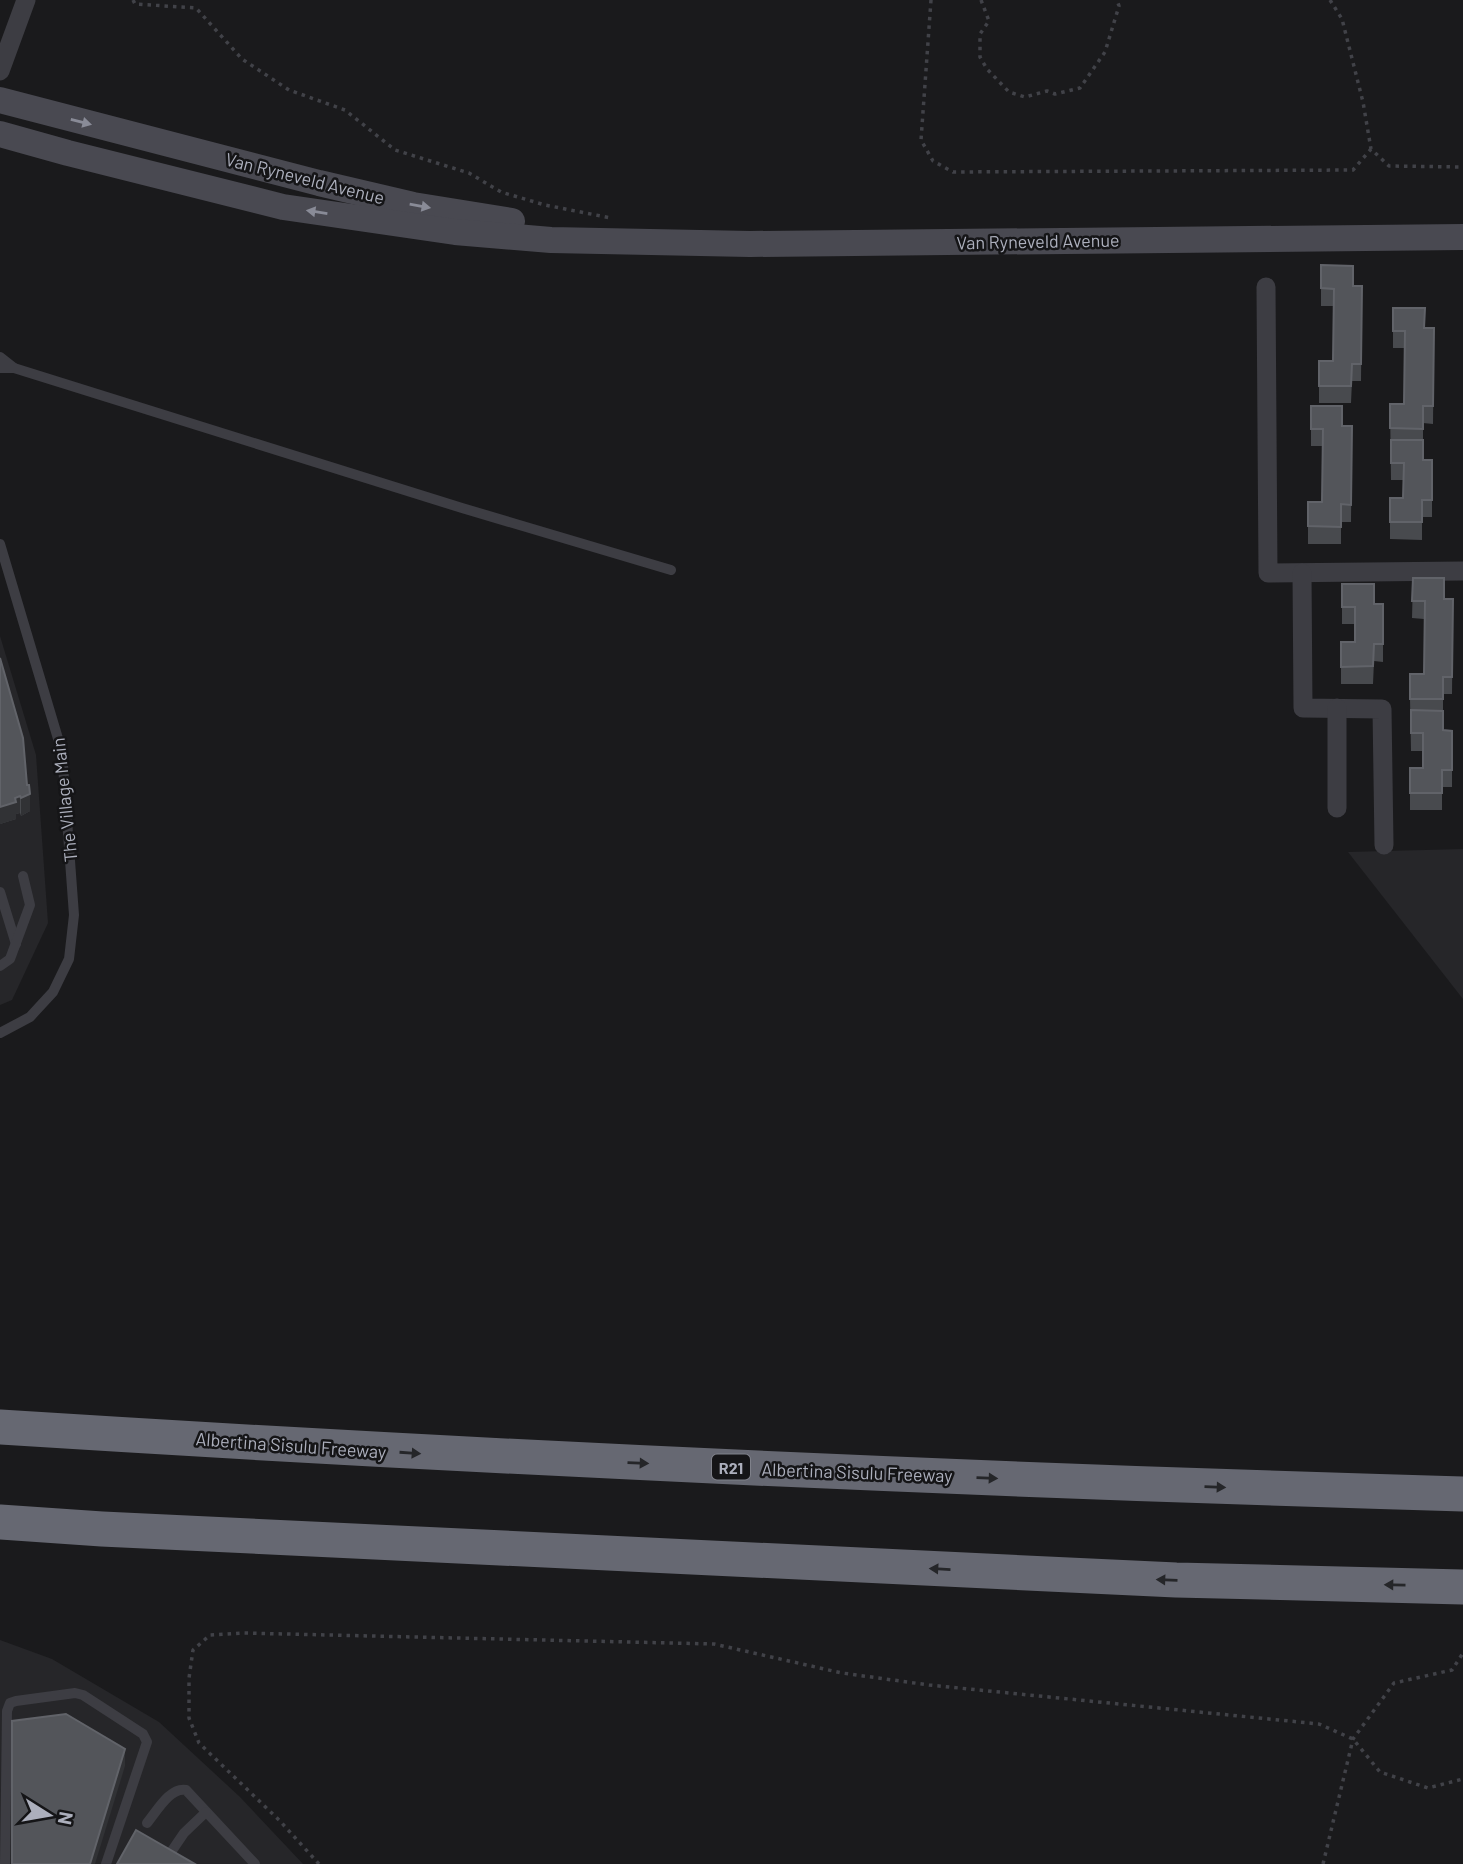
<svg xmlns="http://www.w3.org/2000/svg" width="1463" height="1864" font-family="Barlow,sans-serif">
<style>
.built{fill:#262629}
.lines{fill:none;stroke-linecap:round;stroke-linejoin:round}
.path{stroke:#414248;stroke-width:3.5;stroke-dasharray:3.5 5;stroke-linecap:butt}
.lane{stroke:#3d3d43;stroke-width:10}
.street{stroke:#3d3d43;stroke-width:19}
.secondary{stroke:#494951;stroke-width:26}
.highway{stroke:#666872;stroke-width:35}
.wall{fill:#484a4e}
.shaded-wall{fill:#313235}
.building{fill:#53555a;stroke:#616369;stroke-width:2}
.oneway{fill:#898b97}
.oneway2{fill:#252629}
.labels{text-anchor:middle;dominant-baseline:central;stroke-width:5;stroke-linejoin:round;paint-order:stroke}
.shield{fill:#151517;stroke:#7f818a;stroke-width:2}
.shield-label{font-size:16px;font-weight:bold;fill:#acafbc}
.street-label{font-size:18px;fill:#acafbc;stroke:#151517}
</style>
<rect width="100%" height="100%" fill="#1a1a1c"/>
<g class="built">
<path d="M0,636L36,755L48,923L12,1000L0,1005Z"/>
<path d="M1463,849V999L1348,852Z"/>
<path d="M0,1640L52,1659L159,1722L240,1797L303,1864H0Z"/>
</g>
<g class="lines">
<g class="path">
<path d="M133,0L135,4L196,8L242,59L289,90L345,110L395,150L469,173L501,192L545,205L611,218"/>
<path d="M931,0L921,140L933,161L953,172L1353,170L1371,149"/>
<path d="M981,0L989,21L980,34V57L987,69L1009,92L1025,97L1047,91L1055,94L1080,88L1105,52L1119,6L1117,0"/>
<path d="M1330,0L1342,19L1363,102L1371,149L1389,166L1463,167"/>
<path d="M319,1864L279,1820L199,1743L189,1718V1678L193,1650L210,1635L243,1633L714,1644L842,1673L929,1685L1319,1724L1353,1739L1380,1772L1428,1788L1463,1779"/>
<path d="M1323,1864L1353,1739L1394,1683L1452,1670L1463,1653"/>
</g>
<g class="lane">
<path d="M0,357L14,368"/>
<path d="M0,368H14L462,508L671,570"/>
<path d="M0,544L62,752L74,915L69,959L53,992L30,1017L0,1033"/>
<path d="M0,892L16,944"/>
<path d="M0,966L10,959L30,905L23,876"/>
<path d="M147,1823C157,1811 170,1787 186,1790L255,1864"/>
<path d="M167,1858L184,1833L206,1812"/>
<path d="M5,1864L7,1711L10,1703L16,1701L75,1693L83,1695L143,1734L147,1742L106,1864"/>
</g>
<g class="street">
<path d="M0,71L26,0"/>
<path d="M1266,287L1268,573L1463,571"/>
<path d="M1302,573L1303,708L1382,709L1384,845"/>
<path d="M1337,808V708"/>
</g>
<g class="secondary">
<path d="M0,100L319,183L413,205L512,221"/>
<path d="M0,134L68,153L283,207L455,232L551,240L750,244L1463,237"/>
</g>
<g class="highway">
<path d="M0,1427C487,1458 975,1480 1463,1494"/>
<path d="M0,1522L102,1529L1176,1580L1463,1587"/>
</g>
</g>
<g class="wall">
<path d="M1321,265L1353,286H1362L1361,381H1352L1351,403H1319V361H1333V306H1321Z"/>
<path d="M1393,308L1424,328H1434L1433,424L1423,423V460H1432V517H1422V540L1390,539V498H1403V480H1391L1390,404H1404L1405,348H1393Z"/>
<path d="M1311,406L1342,426H1352L1351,522H1341V544H1308V502H1322L1323,446H1311Z"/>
<path d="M1413,578L1444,599H1453L1452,694H1443V730L1452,731V787H1442V810H1410V768H1423V751H1411L1410,699L1424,674V619L1412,618Z"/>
<path d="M1342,584L1374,604H1383V662L1374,661L1373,684H1341V642H1355V624H1342Z"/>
<path d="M27,785L30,811L21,816L20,813L16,814V819L0,824Z"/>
</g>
<g class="shaded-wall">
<path d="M30,794V811L21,816V798Z"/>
<path d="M20,796V813L16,814V819L0,824V807L15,798Z"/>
<path d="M125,1749V1766L95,1864H90Z"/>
</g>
<g class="building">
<path d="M1321,265L1353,266V286H1362L1361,364H1352L1351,386H1319V361H1333L1334,289L1321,288Z"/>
<path d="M1393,308H1425L1424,328H1434L1433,406H1423V429L1390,428V404H1404L1405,331H1393Z"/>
<path d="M1311,406H1342V426H1352L1351,505L1341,504V527L1308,526V502H1322L1323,429H1311Z"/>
<path d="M1391,440H1423V460H1432V500H1422V522H1390V498H1403L1404,463H1391Z"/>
<path d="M1413,578H1444V599H1453L1452,677H1443V699H1410V674H1424L1425,601H1412Z"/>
<path d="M1342,584H1374V604H1383V644H1374L1373,666L1341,667V642H1355V607H1342Z"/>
<path d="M0,658L23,738L27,785H29L30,794L21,798L20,796L15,798L16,802L0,807Z"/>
<path d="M1411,710L1443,711V730L1452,731V770H1442V793H1410V768H1423V733H1411Z"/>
<path d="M66,1714L125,1749L90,1864H12V1721Z"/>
<path d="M136,1830L195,1864H117Z"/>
</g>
<defs><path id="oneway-solid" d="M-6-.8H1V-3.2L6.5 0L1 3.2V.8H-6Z" transform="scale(1.75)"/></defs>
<g class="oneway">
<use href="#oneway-solid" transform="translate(81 122) rotate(14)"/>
<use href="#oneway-solid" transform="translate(420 206) rotate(10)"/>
<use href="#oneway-solid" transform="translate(317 212) rotate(-171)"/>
</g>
<g class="oneway2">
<use href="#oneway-solid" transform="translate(410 1453) rotate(4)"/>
<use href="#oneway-solid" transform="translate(638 1463) rotate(2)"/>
<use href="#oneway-solid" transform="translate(987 1478) rotate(2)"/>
<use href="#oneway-solid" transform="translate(1215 1487) rotate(2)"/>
<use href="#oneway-solid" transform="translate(940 1569) rotate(-177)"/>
<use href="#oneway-solid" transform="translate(1167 1580) rotate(-178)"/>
<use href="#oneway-solid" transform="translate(1395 1585) rotate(-179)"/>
</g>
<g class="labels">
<rect class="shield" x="712" y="1454.5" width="38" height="25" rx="5"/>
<g class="shield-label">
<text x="731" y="1467">R21</text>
</g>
<g class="street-label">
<text transform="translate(305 178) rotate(14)">Van Ryneveld Avenue</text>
<text transform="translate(1038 241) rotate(-1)">Van Ryneveld Avenue</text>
<text transform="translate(64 800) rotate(-96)">The Village Main</text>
<text transform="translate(291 1445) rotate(4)">Albertina Sisulu Freeway</text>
<text transform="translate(857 1472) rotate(2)">Albertina Sisulu Freeway</text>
</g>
</g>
<g transform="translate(49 1815) rotate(101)" stroke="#151517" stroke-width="5" paint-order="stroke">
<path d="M0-5L12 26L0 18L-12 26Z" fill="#acafbc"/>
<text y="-10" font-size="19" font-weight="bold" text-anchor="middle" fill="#acafbc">N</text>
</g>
</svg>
